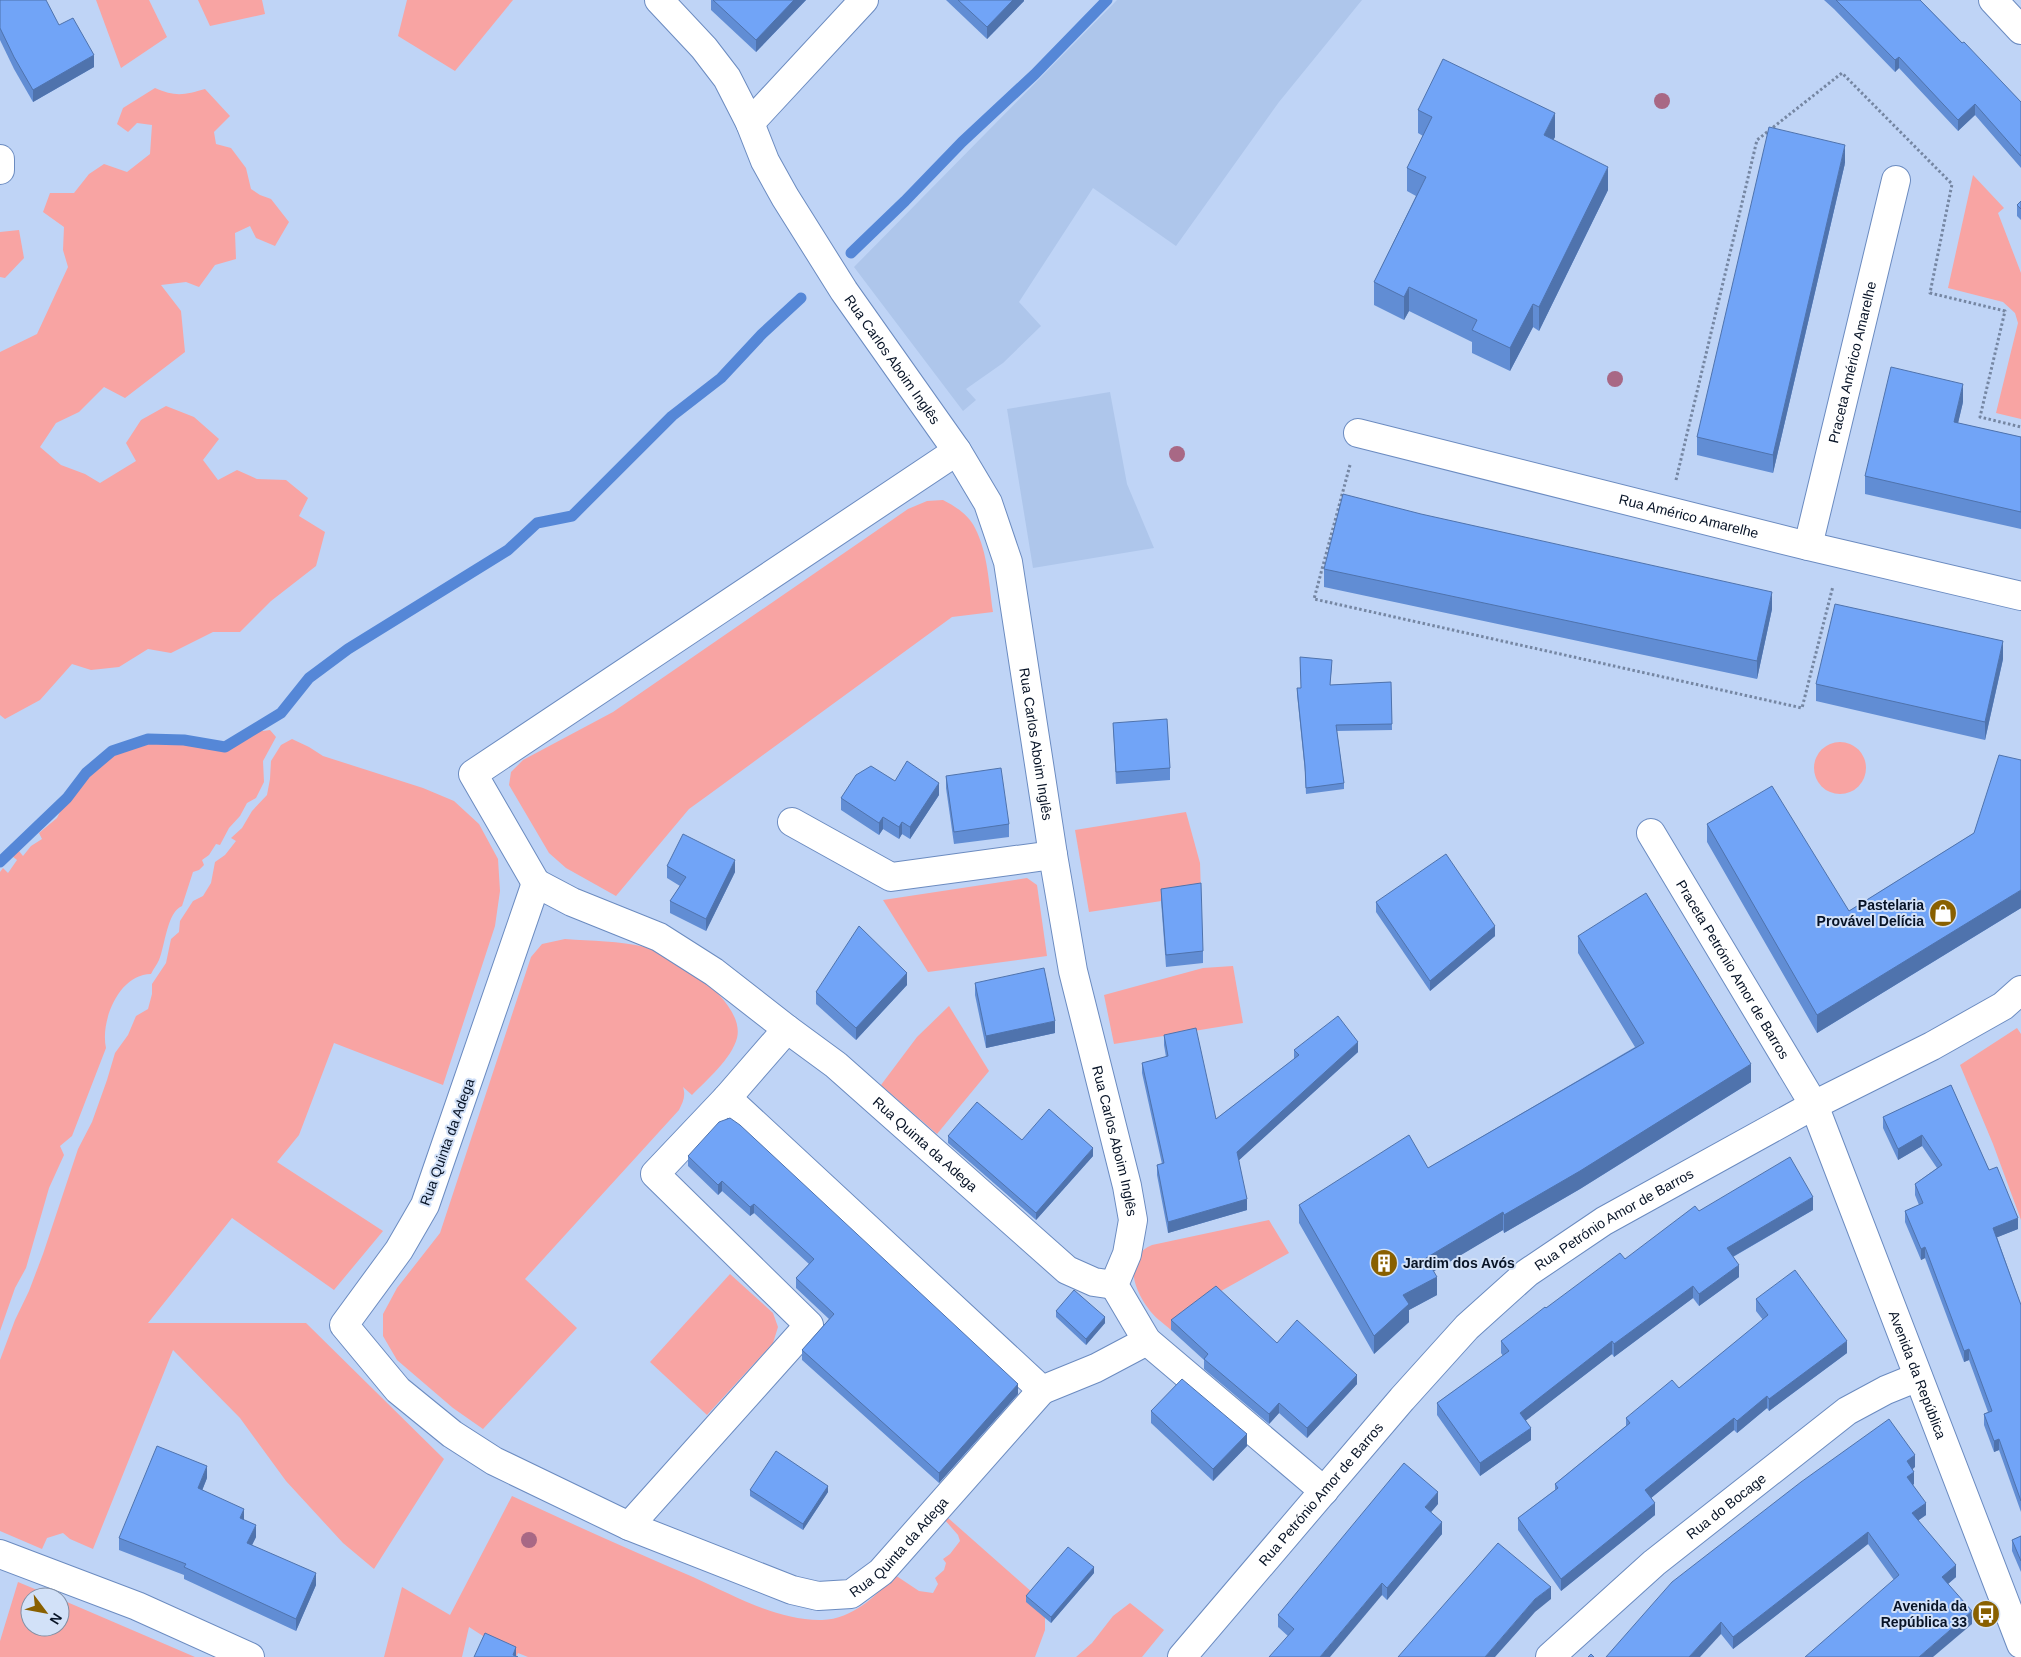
<svg xmlns="http://www.w3.org/2000/svg" width="2021" height="1657" font-family="Helvetica,sans-serif">
<style>
.built{fill:#aec6eb}
.green{fill:#f8a4a3}
.lines{fill:none;stroke-linecap:round;stroke-linejoin:round}
.stream{stroke:#5587d7;stroke-width:11}
.minor-casing{stroke:#6b8bc0;stroke-width:30}
.tertiary-casing{stroke:#6b8bc0;stroke-width:30}
.path{stroke:#7586a2;stroke-width:3;stroke-dasharray:2.5 2.5;stroke-linecap:butt}
.minor{stroke:#fff;stroke-width:28}
.tertiary{stroke:#fff;stroke-width:28}
.tree{fill:#a86885}
.wall{fill:#618dd4}
.shaded-wall{fill:#4f73ad}
.building{fill:#71a4f7;stroke:#4f73ad}
.labels{text-anchor:middle;dominant-baseline:central;stroke-width:4;stroke-linejoin:round;paint-order:stroke}
.street-label{font-size:14px;fill:#071326;stroke:#d2e1f8}
.poi-label{font-size:14px;font-weight:bold;fill:#071326;stroke:#d2e1f8;text-anchor:end}
</style>
<rect width="100%" height="100%" fill="#bfd4f6"/>
<g class="built">
<path d="M1117,0H1362L1279,102L1176,246L1093,188L1019,302L1041,326L1003,363L966,389L976,400L963,411L854,267Z"/>
<path d="M1110,392L1127,484L1154,548L1033,568L1007,409Z"/>
</g>
<g class="green">
<path d="M96,0H149L167,37L121,68Z"/>
<path d="M198,0H262L265,14L210,26Z"/>
<path d="M407,0H513L455,71L398,36Z"/>
<path d="M155,88C175,97 185,95 205,89L230,116L214,132L216,144L231,148L246,168L251,189L260,195L271,199L289,222L275,246L256,238L250,226L235,233L236,259L215,265L199,287L186,282L161,285L181,311L185,352L125,398L104,387L79,412L56,423L40,447L61,465L85,474L100,483L136,461L126,443L141,420L166,406L194,417L219,439L203,460L218,480L237,470L257,479L286,480L308,498L299,516L325,532L316,566L271,601L240,632H213L171,653L148,649L119,667L91,670L72,664L40,700L5,719L0,715V352L37,334L68,267L63,250L64,227L43,212L50,193H74L89,174L104,164L127,172L150,154L152,125L137,123L128,132L117,124L123,108Z"/>
<path d="M1973,175L2004,208L1998,213L2021,273V419L1996,413L2018,323L2015,313L2003,302L1948,288Z"/>
<path d="M19,230L24,258L5,278L0,277V232Z"/>
<path d="M943,500C955,506 969,515 975,528C988,553 989,585 993,612L952,617L707,796L689,809L616,896L566,868L549,853L509,785L511,772L523,760L613,712L908,509L927,501Z"/>
<path d="M258,728L263,731L270,730L276,737L263,761L264,782L256,798L247,803L240,816L229,828L220,845L216,844L209,855L202,860L204,865L199,870L193,872L182,906C167,912 165,946 159,960C157,965 153,969 151,974C119,974 100,1021 106,1048L72,1136L60,1146L64,1155L49,1188L26,1268L15,1288L0,1331V872L3,868L8,873L17,860L12,856V854L19,851L23,856L31,846L42,839L39,833L57,818L67,798L86,773L112,751L148,739L184,740L225,747Z"/>
<path d="M292,739L309,747L323,756L423,788L454,801L479,824L498,859L500,891L495,926L443,1085L334,1043L299,1135L277,1162L383,1231L334,1290L232,1218L148,1323H306L444,1459L374,1569L343,1543L286,1481L240,1418L173,1350L93,1549L70,1539L63,1533L47,1538L42,1549L0,1531V1360L15,1320L29,1291L43,1254L78,1149L92,1122L107,1080L115,1053L128,1035L136,1016L148,1009L152,994V984L166,963L171,939L179,932L180,921L193,901L203,896L211,883L215,862L225,855L236,841L231,838L242,828L252,811L267,795L270,779L271,761L281,745Z"/>
<circle cx="1840" cy="768" r="26"/>
<path d="M1186,812L1200,863L1201,895L1089,912L1075,830Z"/>
<path d="M1027,878L1037,885L1047,956L928,972L883,900Z"/>
<path d="M565,939C591,941 620,941 645,947C675,955 746,1002 737,1038C732,1058 706,1081 692,1095L683,1087C686,1096 683,1102 679,1110L525,1279L577,1328L483,1429L453,1408L397,1360L383,1336V1314L397,1288L440,1233L531,957L542,944Z"/>
<path d="M1233,966L1243,1023L1114,1044L1104,995L1203,968Z"/>
<path d="M949,1006L989,1071L937,1134L881,1085L917,1037Z"/>
<path d="M2017,1028L2021,1034V1220L1993,1144L1960,1065Z"/>
<path d="M1269,1220L1289,1253L1221,1291L1171,1330C1163,1323 1153,1316 1148,1308C1133,1288 1123,1257 1152,1245Z"/>
<path d="M730,1274L773,1313L778,1327L773,1343L707,1415L650,1362Z"/>
<path d="M512,1496C572,1524 632,1551 693,1577C733,1595 777,1621 822,1620C853,1619 876,1596 895,1575L919,1591L933,1593L938,1584L935,1578L944,1570L946,1563L943,1559L950,1554L960,1541L958,1535L944,1519L947,1517L1033,1593L1045,1618V1630L1035,1657H528L518,1653L516,1657L469,1627L462,1657H384L402,1587L450,1615Z"/>
<path d="M18,1582L54,1597H30V1627H60V1599L195,1657H0V1641Z"/>
<path d="M1130,1603L1164,1630L1142,1657H1076L1092,1643L1113,1616Z"/>
</g>
<g class="lines">
<g class="stream">
<path d="M851,253L905,201L962,142L1035,74L1107,0"/>
<path d="M0,862L67,798L86,773L112,751L148,739L184,740L225,747L281,713L309,678L348,649L508,550L537,523L572,516L672,416L721,378L762,334L801,298"/>
</g>
<g class="minor-casing">
<g id="minor">
<path id="s1" d="M659,0L704,48L727,78L750,123L765,161L785,197L844,291L957,451L988,503L1008,562L1053,855L1073,971L1127,1186L1133,1220L1127,1254L1114,1285L1147,1341L1324,1491"/>
<path d="M1993,0L2021,30"/>
<path d="M750,123L864,0"/>
<path d="M0,159V170"/>
<path id="s2" d="M1358,433L1808,546L2021,596"/>
<path id="s3" d="M1808,546L1896,180"/>
<path d="M792,822L891,877L1053,855"/>
<path id="s4" d="M1651,833L1814,1105"/>
<path d="M536,883L572,902L659,937L714,972L787,1029L727,1098L655,1174L809,1325L629,1526L494,1461L452,1434L398,1390L344,1325L399,1250L425,1205Z"/>
<path d="M536,883L473,774L957,451"/>
<path id="s5" d="M787,1029L836,1065L1067,1270L1094,1282L1114,1285"/>
<path d="M727,1098L1042,1390L1096,1368L1147,1341"/>
<path id="s6" d="M629,1526L792,1590L818,1596L851,1594L881,1572L1042,1390"/>
<path d="M0,1554L137,1606L250,1657"/>
<path id="s7" d="M1550,1657L1654,1563L1847,1411L1886,1390L1918,1377"/>
</g>
</g>
<g class="tertiary-casing">
<g id="tertiary">
<path id="s8" d="M1814,1105L2021,1644"/>
<path id="s9" d="M1182,1657L1402,1399L1467,1327L1527,1273L1604,1221L1814,1105L1932,1046L2003,1006L2021,990"/>
</g>
</g>
<g class="path">
<path d="M1350,465L1314,599L1802,708L1833,586"/>
<path d="M1676,480L1757,140L1842,73L1952,184L1930,293L2005,311L1980,417L2021,427"/>
</g>
<use href="#minor" class="minor"/>
<use href="#tertiary" class="tertiary"/>
</g>
<g class="tree">
<circle cx="1662" cy="101" r="8"/>
<circle cx="1615" cy="379" r="8"/>
<circle cx="1177" cy="454" r="8"/>
<circle cx="529" cy="1540" r="8"/>
</g>
<g class="wall">
<path d="M0,0L59,25L94,67L33,102L14,69L0,40Z"/>
<path d="M711,0H806L756,52L711,10Z"/>
<path d="M946,0H1024V1L987,39Z"/>
<path d="M1824,0H1920L2021,102V168L1975,115L1958,131L1899,68L1895,72L1834,9Z"/>
<path d="M1418,110L1555,137L1553,139L1608,190L1539,331L1533,327L1510,371L1472,353V342L1409,311L1404,320L1374,305V282L1416,196L1407,191V168L1423,136L1418,133Z"/>
<path d="M1845,163L1773,473L1697,455V437Z"/>
<path d="M2021,201V220L2017,216V205Z"/>
<path d="M1963,402L1958,423L2021,437V529L1865,494V476Z"/>
<path d="M1324,569L1772,609L1757,679L1324,587Z"/>
<path d="M2003,659L1985,740L1816,701V684Z"/>
<path d="M1332,666L1330,685L1391,682L1392,730L1337,731L1344,783V789L1306,794L1305,772L1297,694V688H1301Z"/>
<path d="M1113,723L1170,768V780L1116,784Z"/>
<path d="M946,776L1009,824V837L954,844L946,788Z"/>
<path d="M895,781L939,795L910,839L902,834L899,839L883,829L879,835L841,810V798Z"/>
<path d="M1707,824L1849,911L1974,833L2021,908L1817,1033L1707,842Z"/>
<path d="M667,866L735,872L706,931L670,913V901L680,886L667,878Z"/>
<path d="M1161,889L1203,951V963L1166,967L1161,901Z"/>
<path d="M1376,902L1495,936L1430,991L1376,912Z"/>
<path d="M1578,936L1751,1082L1580,1189L1504,1233L1503,1230L1433,1271L1437,1295L1409,1310V1322L1374,1354L1299,1223V1205L1428,1168L1635,1047L1578,953Z"/>
<path d="M975,983L1055,1033L986,1048L975,995Z"/>
<path d="M907,985L856,1040L816,1004V992Z"/>
<path d="M1164,1035L1216,1119L1294,1059V1050L1358,1052L1239,1160L1247,1210L1168,1233L1157,1175V1165L1162,1164L1142,1073V1063L1166,1057L1164,1045Z"/>
<path d="M1951,1085L1989,1170L2018,1229L1997,1237L2021,1305V1512L1999,1450L1994,1452L1984,1425V1414L1988,1412L1969,1360L1964,1362L1925,1258L1921,1260L1905,1222V1211L1919,1205L1915,1195V1184L1937,1168L1922,1146L1898,1160L1883,1128V1117Z"/>
<path d="M948,1136L1022,1140L1093,1156L1036,1220L948,1143Z"/>
<path d="M688,1156L1018,1394L939,1483L802,1360V1350L829,1319L796,1288V1278L809,1264L754,1213L750,1216L722,1191L718,1195L688,1166Z"/>
<path d="M1813,1210L1733,1257L1739,1277L1699,1306L1693,1298L1614,1357L1612,1354L1526,1420L1531,1440L1480,1476L1437,1415V1403L1503,1356L1501,1353V1341L1546,1308L1625,1259Z"/>
<path d="M1756,1299L1847,1353L1769,1411L1767,1408L1737,1433L1734,1430L1651,1498L1655,1515L1561,1591L1518,1530V1518L1555,1490V1484L1626,1426V1418L1679,1388L1763,1320L1756,1311Z"/>
<path d="M1056,1311L1105,1323L1086,1345L1056,1317Z"/>
<path d="M1171,1320L1277,1343L1357,1384L1307,1438L1279,1413L1269,1424L1204,1369V1360L1171,1330Z"/>
<path d="M1151,1411L1247,1446L1213,1481L1151,1423Z"/>
<path d="M1915,1467L1912,1469L1914,1484L1913,1485L1926,1515L1918,1520L1956,1577L1948,1584L1972,1624L1894,1580L1868,1544L1733,1649L1721,1634L1606,1657Z"/>
<path d="M207,1478L202,1490L244,1520L256,1537L252,1545L316,1585L296,1631L184,1579V1575L119,1550V1538Z"/>
<path d="M750,1490L828,1492L803,1530L750,1496Z"/>
<path d="M1438,1504L1431,1512L1442,1534L1387,1600L1382,1595L1288,1636L1278,1627V1615Z"/>
<path d="M2021,1536V1572L2012,1551V1540Z"/>
<path d="M1094,1573L1051,1623L1026,1602V1596Z"/>
</g>
<g class="shaded-wall">
<path d="M794,0H806L756,52V40Z"/>
<path d="M1013,0H1024V1L987,39V27Z"/>
<path d="M94,55V67L33,102V90Z"/>
<path d="M1899,57V68L1895,72V60Z"/>
<path d="M1975,104V115L1958,131V120Z"/>
<path d="M1555,113V137L1544,158V135Z"/>
<path d="M1845,145V163L1773,473V455Z"/>
<path d="M1608,167V190L1539,331V307Z"/>
<path d="M1409,287V311L1404,320V297Z"/>
<path d="M1533,304V327L1510,371V348Z"/>
<path d="M1963,384V402L1954,440V422Z"/>
<path d="M1772,592V609L1757,679V661Z"/>
<path d="M2003,641V659L1985,740V722Z"/>
<path d="M939,783V795L910,839V827Z"/>
<path d="M883,817V829L879,835V823Z"/>
<path d="M902,822V834L899,839V827Z"/>
<path d="M735,860V872L706,931V919Z"/>
<path d="M2021,890V908L1817,1033V1015Z"/>
<path d="M1495,926V936L1430,991V981Z"/>
<path d="M907,973V985L856,1040V1028Z"/>
<path d="M1055,1021V1033L986,1048V1036Z"/>
<path d="M1358,1042V1052L1237,1162V1152Z"/>
<path d="M1751,1064V1082L1580,1189L1504,1233V1215Z"/>
<path d="M1922,1135V1146L1898,1160V1149Z"/>
<path d="M1093,1148V1156L1036,1220V1213Z"/>
<path d="M722,1181V1191L718,1195V1185Z"/>
<path d="M1813,1197V1210L1727,1260V1248Z"/>
<path d="M1247,1199V1210L1168,1233V1222Z"/>
<path d="M754,1204V1213L750,1216V1207Z"/>
<path d="M1503,1212V1230L1426,1276V1258Z"/>
<path d="M2018,1218V1229L1993,1239V1228Z"/>
<path d="M1925,1247V1258L1921,1260V1249Z"/>
<path d="M1739,1265V1277L1699,1306V1294Z"/>
<path d="M1437,1277V1295L1409,1310V1322L1374,1354V1336L1403,1295Z"/>
<path d="M1693,1286V1298L1614,1357V1344Z"/>
<path d="M1105,1317V1323L1086,1345V1339Z"/>
<path d="M1612,1341V1354L1520,1425V1413Z"/>
<path d="M1847,1341V1353L1769,1411V1399Z"/>
<path d="M1969,1349V1360L1964,1362V1351Z"/>
<path d="M1357,1375V1384L1307,1438V1428Z"/>
<path d="M1018,1384V1394L939,1483V1473Z"/>
<path d="M1767,1396V1408L1737,1433V1421Z"/>
<path d="M1279,1403V1413L1269,1424V1414Z"/>
<path d="M1734,1418V1430L1645,1503V1490Z"/>
<path d="M1531,1428V1440L1480,1476V1463Z"/>
<path d="M1247,1434V1446L1213,1481V1469Z"/>
<path d="M1999,1439V1450L1994,1452V1441Z"/>
<path d="M1915,1455V1467L1907,1474V1461Z"/>
<path d="M207,1466V1478L198,1501V1488Z"/>
<path d="M1914,1472V1484L1907,1489V1477Z"/>
<path d="M828,1486V1492L803,1530V1524Z"/>
<path d="M1438,1492V1504L1425,1519V1507Z"/>
<path d="M1655,1503V1515L1561,1591V1579Z"/>
<path d="M1926,1503V1515L1912,1525V1513Z"/>
<path d="M244,1509V1521L240,1518Z"/>
<path d="M1442,1522V1534L1387,1600V1588Z"/>
<path d="M256,1525V1537L247,1555V1543Z"/>
<path d="M1868,1532V1544L1733,1649V1637Z"/>
<path d="M1956,1565V1577L1942,1589V1577Z"/>
<path d="M1094,1567V1573L1051,1623V1617Z"/>
<path d="M316,1573V1585L296,1631V1619Z"/>
<path d="M1382,1583V1595L1330,1657H1320Z"/>
<path d="M1551,1587V1599L1535,1612L1495,1657H1485L1535,1599Z"/>
<path d="M1972,1611V1624L1933,1657H1919Z"/>
<path d="M1721,1622V1634L1700,1657H1689Z"/>
<path d="M516,1647V1657L513,1655Z"/>
</g>
<g class="building">
<path d="M0,0H46L59,25L73,18L94,55L33,90L14,57L0,28Z"/>
<path d="M713,0H794L756,40Z"/>
<path d="M958,0H1013L987,27Z"/>
<path d="M1836,0H1920L1962,43L1964,42L2021,102V156L1975,104L1958,120L1899,57L1895,60Z"/>
<path d="M1443,59L1555,113L1544,135L1608,167L1539,307L1533,304L1510,348L1472,330L1477,320L1409,287L1404,297L1374,282L1426,177L1407,168L1432,117L1418,110Z"/>
<path d="M1769,127L1845,145L1773,455L1697,437Z"/>
<path d="M2021,201V209L2017,205Z"/>
<path d="M1891,367L1963,384L1954,422L2021,437V512L1865,476Z"/>
<path d="M1343,494L1421,514L1772,592L1757,661L1324,569Z"/>
<path d="M1835,604L2003,641L1985,722L1816,684Z"/>
<path d="M1300,657L1332,660L1330,685L1391,682L1392,724L1336,725L1344,783L1306,788L1305,766L1297,688H1301Z"/>
<path d="M1167,719L1170,768L1116,772L1113,723Z"/>
<path d="M1999,755L2021,760V890L1817,1015L1707,824L1772,786L1849,911L1974,833Z"/>
<path d="M907,761L939,783L910,827L902,822L899,827L883,817L879,823L841,798L856,775L871,766L895,781Z"/>
<path d="M1001,768L1009,824L954,832L946,776Z"/>
<path d="M683,834L735,860L706,919L670,901L686,877L667,866Z"/>
<path d="M1446,854L1495,926L1430,981L1376,902Z"/>
<path d="M1201,883L1203,951L1166,955L1161,889Z"/>
<path d="M1646,893L1751,1064L1580,1171L1504,1215L1503,1212L1426,1258L1437,1277L1403,1295L1409,1304L1374,1336L1299,1205L1409,1135L1428,1168L1644,1043L1578,936Z"/>
<path d="M859,926L907,973L856,1028L816,992Z"/>
<path d="M1044,968L1055,1021L986,1036L975,983Z"/>
<path d="M1338,1016L1358,1042L1237,1152L1247,1199L1168,1222L1157,1165L1164,1163L1142,1063L1168,1056L1164,1035L1196,1028L1216,1119L1299,1055L1294,1050Z"/>
<path d="M1951,1085L1989,1170L1997,1167L2018,1218L1993,1228L2021,1305V1501L1999,1439L1994,1441L1984,1414L1992,1411L1969,1349L1964,1351L1925,1247L1921,1249L1905,1211L1923,1203L1915,1184L1942,1165L1922,1135L1898,1149L1883,1117Z"/>
<path d="M977,1102L1022,1140L1049,1109L1093,1148L1036,1213L948,1136Z"/>
<path d="M730,1118L740,1125L1018,1384L939,1473L802,1350L834,1314L796,1278L814,1259L754,1204L750,1207L722,1181L718,1185L688,1156L719,1122Z"/>
<path d="M1790,1157L1813,1197L1727,1248L1739,1265L1699,1294L1693,1286L1614,1344L1612,1341L1520,1413L1531,1428L1480,1463L1437,1403L1509,1351L1501,1341L1545,1307L1546,1308L1620,1253L1625,1259L1695,1206L1699,1211Z"/>
<path d="M1795,1270L1847,1341L1769,1399L1767,1396L1737,1421L1734,1418L1645,1490L1655,1503L1561,1579L1518,1518L1558,1488L1555,1484L1630,1423L1626,1418L1672,1380L1679,1388L1768,1315L1756,1299Z"/>
<path d="M1216,1286L1277,1343L1297,1320L1357,1375L1307,1428L1279,1403L1269,1414L1204,1359L1208,1354L1171,1320Z"/>
<path d="M1074,1290L1105,1317L1086,1339L1056,1311Z"/>
<path d="M1182,1379L1247,1434L1213,1469L1151,1411Z"/>
<path d="M1889,1419L1915,1455L1907,1461L1914,1472L1907,1477L1926,1503L1912,1513L1956,1565L1942,1577L1972,1611L1919,1657H1805L1899,1575L1868,1532L1733,1637L1721,1622L1689,1657H1606L1672,1582L1801,1482Z"/>
<path d="M157,1446L207,1466L198,1488L244,1509L240,1518L256,1525L247,1543L316,1573L296,1619L184,1567L186,1564L119,1538Z"/>
<path d="M776,1451L828,1486L803,1524L750,1490Z"/>
<path d="M1404,1463L1438,1492L1425,1507L1442,1522L1387,1588L1382,1583L1320,1657H1269L1294,1629L1278,1615Z"/>
<path d="M2021,1536V1561L2012,1540Z"/>
<path d="M1498,1543L1551,1587L1535,1599L1485,1657H1398Z"/>
<path d="M1068,1547L1094,1567L1051,1617L1026,1596Z"/>
<path d="M485,1633L516,1647L513,1655L518,1657H474Z"/>
<path d="M1591,1654L1594,1657H1588Z"/>
</g>
<defs>
<g id="shop-disc" transform="scale(1.4375)"><circle r="9.5" fill="#896000" stroke="#d2e1f8"/><path d="M-5-2.5h2.3a2.7 3.5 0 0 1 5.4 0H5L5.5 6h-11ZM-1.5-2.5h3a1.5 2.3 0 0 0-3 0Z" fill="#fff"/></g>
<g id="building-disc" transform="scale(1.4375)"><circle r="9.5" fill="#896000" stroke="#d2e1f8"/><path d="M-4-6H4V6H1V3H-1V6H-4ZM-2.5-4.3h1.7v1.8h-1.7ZM.8-4.3h1.7v1.8H.8ZM-2.5-1h1.7V.8h-1.7ZM.8-1h1.7V.8H.8Z" fill="#fff"/></g>
<g id="bus-disc" transform="scale(1.4375)"><circle r="9.5" fill="#896000" stroke="#d2e1f8"/><path d="M-5-6H5V4H4V6H2V4H-2V6H-4V4H-5ZM-3.5-4V0h7V-4ZM-3.5 1.2v1.5H-2V1.2ZM2 1.2v1.5H3.5V1.2Z" fill="#fff"/></g>
</defs>
<g fill-rule="evenodd">
<use href="#shop-disc" x="1943" y="913"/>
<use href="#building-disc" x="1384" y="1263"/>
<use href="#bus-disc" x="1986" y="1614"/>
</g>
<g class="labels">
<g class="street-label">
<text stroke="none"><textPath href="#s1" startOffset="431">Rua Carlos Aboim Inglês</textPath></text>
<text stroke="none"><textPath href="#s3" startOffset="189">Praceta Américo Amarelhe</textPath></text>
<text stroke="none"><textPath href="#s2" startOffset="341">Rua Américo Amarelhe</textPath></text>
<text stroke="none"><textPath href="#s1" startOffset="850">Rua Carlos Aboim Inglês</textPath></text>
<text stroke="none"><textPath href="#s4" startOffset="159">Praceta Petrónio Amor de Barros</textPath></text>
<text transform="translate(447 1142) rotate(-70)">Rua Quinta da Adega</text>
<text stroke="none"><textPath href="#s1" startOffset="1255">Rua Carlos Aboim Inglês</textPath></text>
<text stroke="none"><textPath href="#s5" startOffset="180">Rua Quinta da Adega</textPath></text>
<text stroke="none"><textPath href="#s9" startOffset="619">Rua Petrónio Amor de Barros</textPath></text>
<text stroke="none"><textPath href="#s8" startOffset="289">Avenida da República</textPath></text>
<text stroke="none"><textPath href="#s9" startOffset="214">Rua Petrónio Amor de Barros</textPath></text>
<text stroke="none"><textPath href="#s7" startOffset="232">Rua do Bocage</textPath></text>
<text stroke="none"><textPath href="#s6" startOffset="302">Rua Quinta da Adega</textPath></text>
</g>
<g class="poi-label">
<text x="1924" y="905">Pastelaria<tspan x="1924" dy="16">Provável Delícia</tspan></text>
<text x="1403" y="1263" text-anchor="start">Jardim dos Avós</text>
<text x="1967" y="1606">Avenida da<tspan x="1967" dy="16">República 33</tspan></text>
</g>
</g>
<g transform="translate(45 1612) rotate(122)"><circle r="24" fill="#d2e1f8" stroke="#818fa4"/>
<path d="M0-4L9 19L0 12L-9 19Z" fill="#896000"/>
<text y="-8" font-size="14" font-weight="bold" text-anchor="middle" fill="#071326">N</text>
</g>
</svg>
